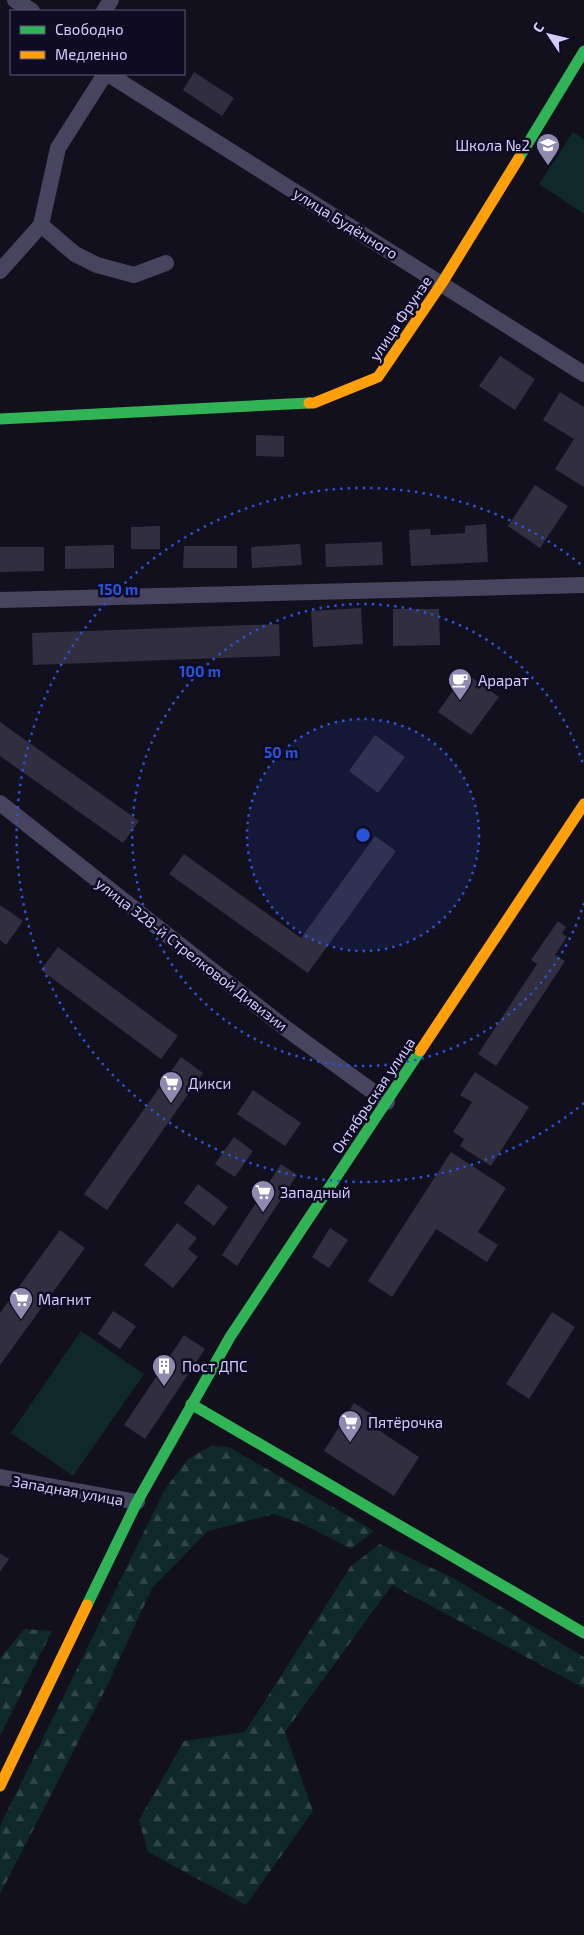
<svg xmlns="http://www.w3.org/2000/svg" width="584" height="1935" font-family="'Exo 2',sans-serif">
<style>
.forest{fill:url(#forest-firs)}
.park{fill:#0f282a}
.building{fill:#302e3f}
.lines{fill:none;stroke-linecap:round;stroke-linejoin:round}
.street{stroke:#46445e;stroke-width:16}
.fast{stroke:#30b455;stroke-width:11}
.slow{stroke:#ff9f0a;stroke-width:11}
.ring{fill:none;stroke:#2654da;stroke-width:2.5;stroke-dasharray:2.5 5}
.labels{text-anchor:middle;dominant-baseline:central;stroke-width:5;stroke-linejoin:round;paint-order:stroke}
.poi-label{font-size:15px;fill:#d3ccff;stroke:#0f0b22;text-anchor:start}
.street-label{font-size:15px;fill:#d3ccff;stroke:#0f0b22}
.centre{fill:#2654da;stroke:#0f0b22;stroke-width:2.5}
.ring-label{font-size:15px;text-anchor:middle;font-weight:bold;fill:#2654da;stroke:#0f0b22;stroke-width:5;stroke-linejoin:round;paint-order:stroke}
</style>
<defs>
<pattern id="forest-firs" width="22" height="20" patternUnits="userSpaceOnUse" patternTransform="scale(1.25)"><rect width="22" height="20" fill="#0f282a"/><path d="M5 1l3.5 6h-7zM16 11l3.5 6h-7z" fill="#31464a"/></pattern>
</defs>
<rect width="100%" height="100%" fill="#12101d"/>
<g class="forest">
<path d="M211,1446L229,1447L374,1531L351,1549L303,1524L274,1514L208,1531L152,1588L108,1684L0,1894V1826L165,1489L188,1459Z"/>
<path d="M380,1544L453,1578L584,1657V1688L392,1585L285,1732L313,1811L246,1905L148,1852L139,1820L184,1741L245,1732L351,1566Z"/>
<path d="M24,1629L52,1631L0,1736V1659Z"/>
</g>
<g class="park">
<path d="M573,132L584,139V214L539,184Z"/>
<path d="M81,1331L144,1374L73,1476L11,1433Z"/>
</g>
<g class="building">
<path d="M194,72L234,98L222,116L183,90Z"/>
<path d="M500,356L535,379L515,410L479,386Z"/>
<path d="M560,392L584,407V487L555,469L574,439L543,420Z"/>
<path d="M256,435L284,436V457L256,456Z"/>
<path d="M535,485L568,506L540,548L508,526Z"/>
<path d="M486,524L488,562L411,566L409,530L430,529L431,535L465,533V526Z"/>
<path d="M160,526V549H131V527Z"/>
<path d="M382,542L383,565L326,567L325,544Z"/>
<path d="M300,544L302,565L252,568L251,547Z"/>
<path d="M114,545V568L65,569V546Z"/>
<path d="M184,546H237V568H183Z"/>
<path d="M0,547H44V571L0,572Z"/>
<path d="M361,608L363,644L313,647L311,611Z"/>
<path d="M393,609H439L440,645L393,646Z"/>
<path d="M279,624L280,656L33,665L32,633Z"/>
<path d="M465,673L499,697L471,735L438,712Z"/>
<path d="M0,722L139,821L123,843L0,756Z"/>
<path d="M375,735L405,757L378,793L349,771Z"/>
<path d="M375,836L396,851L308,973L169,874L184,854L301,938Z"/>
<path d="M0,905L23,921L6,945L0,940Z"/>
<path d="M558,921L566,927L562,933L567,937L555,955L565,961L496,1066L478,1054L537,964L531,960Z"/>
<path d="M58,947L178,1036L161,1059L41,970Z"/>
<path d="M181,1057L203,1073L107,1210L84,1194Z"/>
<path d="M475,1072L529,1107L491,1166L460,1146L464,1139L453,1132L472,1102L460,1095Z"/>
<path d="M253,1090L301,1123L285,1146L237,1114Z"/>
<path d="M234,1137L253,1151L235,1177L215,1164Z"/>
<path d="M451,1152L506,1188L478,1232L498,1245L487,1262L436,1229L392,1297L368,1281Z"/>
<path d="M281,1164L297,1175L237,1266L222,1255Z"/>
<path d="M198,1184L228,1207L214,1226L184,1203Z"/>
<path d="M177,1223L197,1238L188,1249L198,1257L173,1288L144,1265Z"/>
<path d="M330,1228L348,1240L329,1268L312,1257Z"/>
<path d="M60,1230L85,1248L0,1365V1313Z"/>
<path d="M113,1311L136,1326L120,1349L98,1334Z"/>
<path d="M552,1312L575,1327L529,1399L506,1384Z"/>
<path d="M184,1335L205,1349L145,1439L124,1425Z"/>
<path d="M354,1403L376,1417L371,1425L419,1457L394,1496L324,1451Z"/>
<path d="M0,1553L9,1559L0,1572Z"/>
</g>
<g class="lines">
<g class="street">
<path d="M15,0L32,11"/>
<path d="M104,11L111,0"/>
<path d="M108,74L584,374"/>
<path d="M41,225L75,254L97,265L134,275L166,263"/>
<path d="M0,271L41,225L58,148L105,74"/>
<path d="M0,600L584,585"/>
<path d="M0,803L284,1027L387,1102"/>
<path d="M0,1477L137,1502"/>
</g>
<g class="fast">
<path d="M519,158L584,51"/>
<path d="M0,419L309,403"/>
<path d="M191,1404L584,1633"/>
<path d="M87,1605L137,1502L230,1337L420,1051"/>
</g>
<g class="slow">
<path d="M309,403H314L378,377L442,283L519,158"/>
<path d="M420,1051L584,804"/>
<path d="M0,1786L87,1605"/>
</g>
</g>
<circle cx="363" cy="835" r="116" fill="#2654da" fill-opacity=".12"/>
<g class="ring">
<circle cx="363" cy="835" r="116"/>
<path d="M584 903A231 231 0 1 1 584 767"/>
<path d="M584 1103A347 347 0 1 1 584 567"/>
</g>
<defs>
<g id="school-pin" transform="scale(1.25)"><path d="M0 17L-7.5 6A9.5 9.5 0 1 1 7.5 6Z" fill="#8f8ab0" stroke="#0f0b22"/><path d="M0-5L7-2L0 1L-7-2ZM-4 1L0 2.5L4 1V4Q0 6-4 4Z" fill="#fff"/></g>
<g id="cafe-pin" transform="scale(1.25)"><path d="M0 17L-7.5 6A9.5 9.5 0 1 1 7.5 6Z" fill="#8f8ab0" stroke="#0f0b22"/><path d="M-5.5-4.5H6V0H3Q3 3.5 0 3.5H-2.5Q-5.5 3.5-5.5 0ZM3-3.2v2h1.7v-2ZM-6 4.5H4V6H-6Z" fill="#fff"/></g>
<g id="supermarket-pin" transform="scale(1.25)"><path d="M0 17L-7.5 6A9.5 9.5 0 1 1 7.5 6Z" fill="#8f8ab0" stroke="#0f0b22"/><path d="M-6-5.5h2.5l.6 2H6L4.5 2H-2.5L-4.4-4H-6ZM-1.5 3.2a1.3 1.3 0 1 0 .1 0ZM3 3.2a1.3 1.3 0 1 0 .1 0Z" fill="#fff"/></g>
<g id="building-pin" transform="scale(1.25)"><path d="M0 17L-7.5 6A9.5 9.5 0 1 1 7.5 6Z" fill="#8f8ab0" stroke="#0f0b22"/><path d="M-4-6H4V6H1V3H-1V6H-4ZM-2.5-4.3h1.7v1.8h-1.7ZM.8-4.3h1.7v1.8H.8ZM-2.5-1h1.7V.8h-1.7ZM.8-1h1.7V.8H.8Z" fill="#fff"/></g>
</defs>
<g fill-rule="evenodd">
<use href="#school-pin" x="548" y="145"/>
<use href="#cafe-pin" x="460" y="680"/>
<use href="#supermarket-pin" x="171" y="1083"/>
<use href="#supermarket-pin" x="263" y="1192"/>
<use href="#supermarket-pin" x="21" y="1299"/>
<use href="#building-pin" x="164" y="1366"/>
<use href="#supermarket-pin" x="350" y="1422"/>
</g>
<g class="labels">
<g class="poi-label">
<text x="530" y="145" text-anchor="end">Школа №2</text>
<text x="478" y="680">Арарат</text>
<text x="188" y="1083">Дикси</text>
<text x="280" y="1192">Западный</text>
<text x="38" y="1299">Магнит</text>
<text x="182" y="1366">Пост ДПС</text>
<text x="368" y="1422">Пятёрочка</text>
</g>
<g class="street-label">
<text transform="translate(346 223) rotate(32)">улица Будённого</text>
<text transform="translate(400 318) rotate(-56)">улица Фрунзе</text>
<text transform="translate(192 954) rotate(38)">улица 328-й Стрелковой Дивизии</text>
<text transform="translate(373 1095) rotate(-56)">Октябрьская улица</text>
<text transform="translate(68 1490) rotate(10)">Западная улица</text>
</g>
</g>
<circle cx="363" cy="835" r="8" class="centre"/>
<g class="ring-label">
<text x="118" y="595">150 m</text>
<text x="200" y="677">100 m</text>
<text x="281" y="758">50 m</text>
</g>
<rect x="10" y="10" width="175" height="65" fill="#0f0b22" stroke="#5d587a"/>
<rect x="20" y="26" width="25" height="8" fill="#30b455" stroke="#5d587a"/>
<text x="55" y="35" font-size="15" fill="#d3ccff">Свободно</text>
<rect x="20" y="51" width="25" height="8" fill="#ff9f0a" stroke="#5d587a"/>
<text x="55" y="60" font-size="15" fill="#d3ccff">Медленно</text>
<g transform="translate(549 35) rotate(305)" stroke="#0f0b22" stroke-width="4" paint-order="stroke">
<path d="M0-4L9 19L0 12L-9 19Z" fill="#d3ccff"/>
<text y="-8" font-size="14" font-weight="bold" text-anchor="middle" fill="#d3ccff">С</text>
</g>
</svg>
